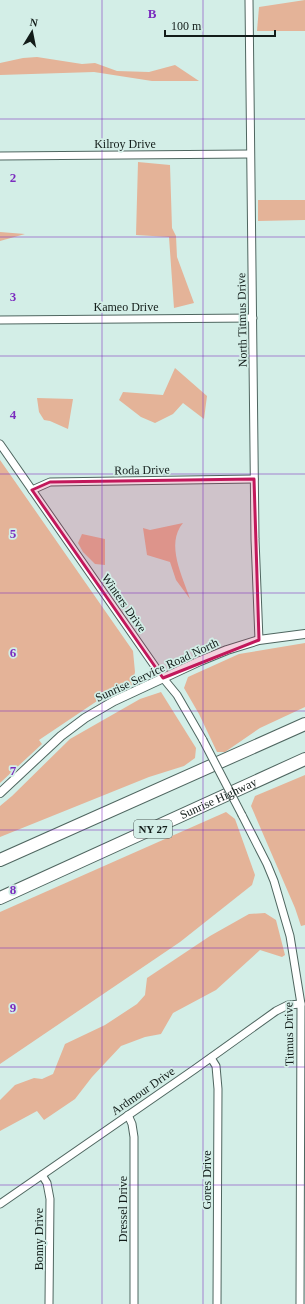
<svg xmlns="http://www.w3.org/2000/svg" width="305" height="1304" font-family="Georgia,serif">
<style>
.green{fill:#e4b398}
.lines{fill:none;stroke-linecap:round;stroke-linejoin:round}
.minor-casing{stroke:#4f6660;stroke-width:9}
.tertiary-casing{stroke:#4f6660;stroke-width:10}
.motorway-casing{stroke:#4f6660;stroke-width:14}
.minor{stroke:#fff;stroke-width:7}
.tertiary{stroke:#fff;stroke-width:8}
.motorway{stroke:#fff;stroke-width:12}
.minor-bridge-casing{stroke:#4f6660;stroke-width:9;stroke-linecap:butt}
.minor-bridge{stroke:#fff;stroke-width:7}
.marked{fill:#c2185b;fill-opacity:0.2;stroke:#c2185b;stroke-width:3;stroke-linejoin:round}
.grid{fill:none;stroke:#7b2cbf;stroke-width:1;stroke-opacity:0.55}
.labels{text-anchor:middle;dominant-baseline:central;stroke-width:3.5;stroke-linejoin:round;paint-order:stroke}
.shield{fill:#d3eee7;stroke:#4c5b57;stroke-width:1}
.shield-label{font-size:11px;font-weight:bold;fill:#121c19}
.street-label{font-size:12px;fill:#121c19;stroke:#d3eee7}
.grid-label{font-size:13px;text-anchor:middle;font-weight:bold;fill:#7b2cbf;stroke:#d3eee7;stroke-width:3.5;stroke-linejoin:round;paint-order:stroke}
</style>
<rect width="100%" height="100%" fill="#d3eee7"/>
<g class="green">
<path d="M305,0V31H257L259,7Z"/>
<path d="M37,57L82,64L95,63L117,71L149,72L175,65L199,81H152L94,72L0,75V63L23,58Z"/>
<path d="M138,162L170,165L172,228L176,236L177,257L194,303L174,308L169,237L136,235Z"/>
<path d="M258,200H305V220L258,221Z"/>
<path d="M0,232L25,234L0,241Z"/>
<path d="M175,368L207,396L204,419L183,403L173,414L155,423L141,417L119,400L123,392L163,395Z"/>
<path d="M37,398L73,399L68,429L50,421L44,420L39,412Z"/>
<path d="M0,460L133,651L135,672L132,685L106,695L39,740L42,744L0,783Z"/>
<path d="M183,523C165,544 183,577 190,599L176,580L170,562L147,555L143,528L150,530Z"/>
<path d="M82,534L105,539V565L95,564L83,552L78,543Z"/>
<path d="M305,643V707L260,728L225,752H217L199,714L184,688L188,677L239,654Z"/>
<path d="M161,692L196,748L195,758L184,766L149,777L0,837V806L12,796L70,739L140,699Z"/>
<path d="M305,775V925L301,926L295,908L251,806L255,796Z"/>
<path d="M226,812L235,819L255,875L252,885L180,942L0,1064V912Z"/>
<path d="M265,913L276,920L285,955L282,957L260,950L216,990L173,1013L161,1034L145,1037L121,1046L92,1077L75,1099L44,1120L37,1111L0,1131V1100L15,1085L34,1078L42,1079L53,1074L65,1044L105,1025L137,1004L145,995L147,978L210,936L249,914Z"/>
</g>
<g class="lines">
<g class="minor-casing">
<g id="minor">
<path d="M249,0L255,539L259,640"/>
<path d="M0,156L250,154"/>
<path d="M0,320L253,318"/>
<path d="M0,444L163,678L177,695L203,740"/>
<path d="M32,490L50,482L254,479"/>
<path d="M242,815L267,864L274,881L290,936L301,1004L300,1304"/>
<path d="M211,1058L216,1066L218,1089L217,1304"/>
<path d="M128,1115L132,1124L134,1137V1304"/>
<path d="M42,1175L47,1183L50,1199L49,1304"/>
<path d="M0,1204L195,1069L276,1011L288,1005L301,1004"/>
</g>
</g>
<g class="tertiary-casing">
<path id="tertiary" d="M0,793L61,736L85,718L114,701L200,661L227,650L259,640L305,634"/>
</g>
<g class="motorway-casing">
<g id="motorway">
<path d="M0,860L305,724"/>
<path id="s1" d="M0,898L305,759"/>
</g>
</g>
<use href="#minor" class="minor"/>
<use href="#tertiary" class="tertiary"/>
<use href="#motorway" class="motorway"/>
<g class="minor-bridge-casing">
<path id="minor-bridge" d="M203,740L242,815"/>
</g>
<use href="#minor-bridge" class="minor-bridge"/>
</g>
<path class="marked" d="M254,479L259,640L163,678L32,490L50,482Z"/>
<path class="grid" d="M102,0V1304M203,0V1304M0,119H305M0,237H305M0,356H305M0,474H305M0,593H305M0,711H305M0,830H305M0,948H305M0,1067H305M0,1185H305"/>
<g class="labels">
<rect class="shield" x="134" y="820" width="38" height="18" rx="3"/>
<g class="shield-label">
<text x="153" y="829">NY 27</text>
</g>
<g class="street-label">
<text x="125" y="144">Kilroy Drive</text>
<text x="126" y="307">Kameo Drive</text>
<text transform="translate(242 320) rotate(-91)">North Titmus Drive</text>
<text transform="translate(142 470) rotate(-1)">Roda Drive</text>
<text transform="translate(124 603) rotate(55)">Winters Drive</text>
<text transform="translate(157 670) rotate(-25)">Sunrise Service Road North</text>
<text stroke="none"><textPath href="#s1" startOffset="240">Sunrise Highway</textPath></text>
<text transform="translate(289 1034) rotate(-91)">Titmus Drive</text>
<text transform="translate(143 1091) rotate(-35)">Ardmour Drive</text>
<text transform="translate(207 1180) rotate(-90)">Gores Drive</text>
<text transform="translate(123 1209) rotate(-90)">Dressel Drive</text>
<text transform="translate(39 1239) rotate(-90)">Bonny Drive</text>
</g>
</g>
<g class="grid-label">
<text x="152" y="18">B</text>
<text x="13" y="182">2</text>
<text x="13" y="301">3</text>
<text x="13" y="419">4</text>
<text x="13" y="538">5</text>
<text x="13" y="657">6</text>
<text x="13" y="775">7</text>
<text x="13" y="894">8</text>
<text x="13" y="1012">9</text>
</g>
<g transform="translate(32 32) rotate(10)" stroke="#d3eee7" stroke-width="3" paint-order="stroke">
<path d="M0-3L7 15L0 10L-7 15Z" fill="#121c19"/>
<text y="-6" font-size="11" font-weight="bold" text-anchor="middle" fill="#121c19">N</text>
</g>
<path d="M165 30v6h110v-6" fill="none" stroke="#121c19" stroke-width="2"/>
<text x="171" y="30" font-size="12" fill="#121c19" stroke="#d3eee7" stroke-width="3" paint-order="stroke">100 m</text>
</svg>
